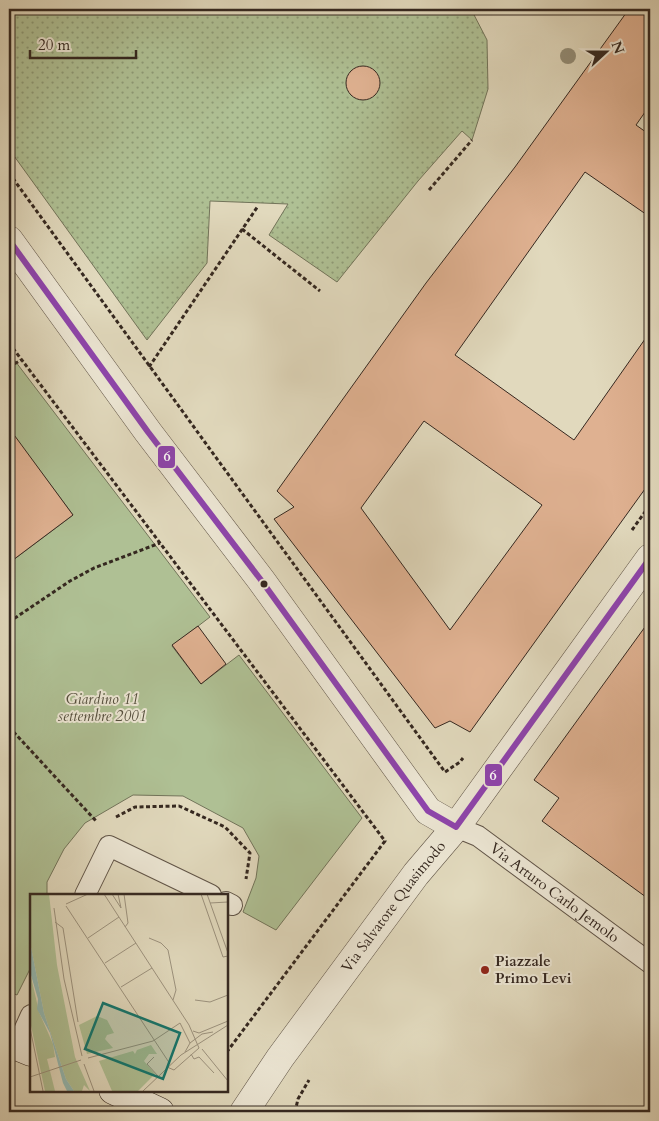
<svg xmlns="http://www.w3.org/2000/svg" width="659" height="1121" font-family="Cardo,serif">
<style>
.grass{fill:url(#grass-dots);stroke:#72745a}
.park{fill:#afc094;stroke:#72745a}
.building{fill:#dfb191;stroke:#352820;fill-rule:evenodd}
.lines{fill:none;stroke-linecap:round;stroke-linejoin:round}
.service-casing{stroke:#605447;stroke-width:22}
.minor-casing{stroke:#605447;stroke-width:29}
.secondary-casing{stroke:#352820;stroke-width:29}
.path{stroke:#352820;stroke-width:3;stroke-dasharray:4 2.5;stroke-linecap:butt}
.service{stroke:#ece6d4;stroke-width:20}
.minor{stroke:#ece6d4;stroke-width:28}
.secondary{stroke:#ece6d4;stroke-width:28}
.bus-1-casing{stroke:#ece6d4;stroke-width:10}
.bus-1{stroke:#8e44ad;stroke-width:6}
.tree{fill:#938d77}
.bus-dot{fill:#352820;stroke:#ece6d4;stroke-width:2}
.poi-dot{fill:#8f2418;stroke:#ece6d4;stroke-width:2}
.labels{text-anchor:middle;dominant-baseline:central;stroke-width:4;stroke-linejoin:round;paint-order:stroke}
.park-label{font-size:15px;font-style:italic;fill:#544e3d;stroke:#ece6d4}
.street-label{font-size:15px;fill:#352820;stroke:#ece6d4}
.poi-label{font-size:15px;font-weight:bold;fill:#352820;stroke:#ece6d4;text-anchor:start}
.inset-road{fill:none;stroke:#9c927e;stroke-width:1}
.view{fill:#0f766e;fill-opacity:0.15;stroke:#0f766e;stroke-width:2.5}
.inset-edge{fill:none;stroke:#352820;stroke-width:2.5}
.line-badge{stroke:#ece6d4;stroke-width:2}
.badge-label{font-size:14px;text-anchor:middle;font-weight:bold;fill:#fff}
</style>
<defs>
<pattern id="grass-dots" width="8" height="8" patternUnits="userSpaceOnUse" patternTransform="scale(1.25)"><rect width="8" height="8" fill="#afc094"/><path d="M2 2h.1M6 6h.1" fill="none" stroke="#8f9c78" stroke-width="1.8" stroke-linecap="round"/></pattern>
</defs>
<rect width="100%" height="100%" fill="#e1d9bd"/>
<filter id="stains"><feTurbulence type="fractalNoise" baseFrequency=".004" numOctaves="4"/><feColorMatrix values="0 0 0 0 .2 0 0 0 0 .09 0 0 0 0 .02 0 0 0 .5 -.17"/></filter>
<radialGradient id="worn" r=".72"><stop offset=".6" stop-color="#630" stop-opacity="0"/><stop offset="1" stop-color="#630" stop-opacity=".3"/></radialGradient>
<path class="grass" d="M9,9H471L487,40L488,89L472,140L462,131L418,181L337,282L269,235L288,204L210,201L207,263L147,340L9,149Z"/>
<path class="park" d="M9,353L210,617L172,646L201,684L239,655L362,818L276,930L243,912L256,878L259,856L243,828L183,796L133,795L85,823L64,849L47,882V895H31V967L17,995L9,992V563L73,515L23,448L9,458Z"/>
<g class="building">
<path d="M629,9H650V105L636,125L650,135V217L585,172L455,355L574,440L650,332V482L470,732L450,721L435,728L274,519L294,507L277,491L426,283L515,167ZM424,421L542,505L450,630L361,508Z"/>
<circle cx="363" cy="83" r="17"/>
<path d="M9,428L73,515L9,563Z"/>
<path d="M650,620V900L542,821L559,798L534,780Z"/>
<path d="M198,626L226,664L201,684L172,645Z"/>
</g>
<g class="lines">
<g class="service-casing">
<g id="service">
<path id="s1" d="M456,827L478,836L650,963"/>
<path d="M85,895L109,846L211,895"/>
<path d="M226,902L232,905"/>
<path d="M17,1046L31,1015"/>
</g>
</g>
<g class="minor-casing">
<g id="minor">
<path d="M9,240L148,432L261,580L428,811L456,827"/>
<path id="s2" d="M244,1112L280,1058L416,874L456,827L650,558"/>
</g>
</g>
<g class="secondary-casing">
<g id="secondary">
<path d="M9,1043L31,1052"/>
<path d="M113,1090L160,1112"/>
</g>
</g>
<g class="path">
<path d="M9,173L445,772L460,762L463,758"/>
<path d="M429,190L472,140"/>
<path d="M242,229L320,291"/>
<path d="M9,343L385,841L226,1053"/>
<path d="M9,367L21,360"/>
<path d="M149,367L258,206"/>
<path d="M632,530L650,505"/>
<path d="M9,622L70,581L94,568L160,543"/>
<path d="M9,727L96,821"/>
<path d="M116,817L135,807L179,806L225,827L250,853L246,879"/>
<path d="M295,1112L298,1099L309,1080"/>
</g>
<use href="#service" class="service"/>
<use href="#minor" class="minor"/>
<use href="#secondary" class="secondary"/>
<g class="bus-1-casing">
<path id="bus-1" d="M9,240L148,432L261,580L428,811L456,827L650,558"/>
</g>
<use href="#bus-1" class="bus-1"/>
</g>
<circle class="tree" cx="568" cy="56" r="8"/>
<circle class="bus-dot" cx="264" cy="584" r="4.5"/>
<circle class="poi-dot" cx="485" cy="970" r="5"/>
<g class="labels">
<g class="park-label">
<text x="102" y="699">Giardino 11<tspan x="102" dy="17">settembre 2001</tspan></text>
</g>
<g class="street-label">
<text stroke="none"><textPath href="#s1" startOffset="119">Via Arturo Carlo Jemolo</textPath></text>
<text stroke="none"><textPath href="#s2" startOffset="254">Via Salvatore Quasimodo</textPath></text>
</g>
<g class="poi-label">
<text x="495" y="961">Piazzale<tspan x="495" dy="17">Primo Levi</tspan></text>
</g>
</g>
<g transform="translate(30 894)">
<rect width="198" height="198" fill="#e1d9bd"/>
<path d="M0,0H19L27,71L45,163L60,197L54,191L52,197H44L36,185L14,119L0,48ZM0,78L9,118L23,150L25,163L17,165L25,197H15L0,127ZM67,122L77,126L84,139L77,141L75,145L83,154L57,160L49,131Z" fill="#afc094"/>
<path d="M121,151L127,160H119L114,167L125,180L108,197H82L69,167L103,157L105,160L107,156Z" fill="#afc094"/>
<path d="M0,48L14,119L36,185L44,197H37L33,189L20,139L7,115L8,105L0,78Z" fill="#94bab3"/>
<path class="inset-road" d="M74,0L159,131L169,154L144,176L137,173M82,0L91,14L88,0M94,0L98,29L95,33M171,0L193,63L198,62M177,0L198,59M180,9L198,8M36,10L58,0M36,12L140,170M24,14L34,85L52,162M25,28L33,34L48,128M58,44L89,23M119,44L131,49L138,56L146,96L143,106M75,69L106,49M91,93L122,74M165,106L180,108L198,101M0,134L13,197M163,137L169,139L198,127M172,155L198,187M155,158L160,149L172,140L183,138M161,160L164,165L169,163L184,179M124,163L117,170L128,182M58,164L123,147L150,129L160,149M54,170L64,197M0,183L51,166M113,197L151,161L198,131"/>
<path class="view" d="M73,109L150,139L133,185L55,155Z"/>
<rect width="198" height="198" class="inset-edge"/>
</g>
<g class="line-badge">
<rect x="157" y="445" width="19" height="24" rx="5" fill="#8e44ad"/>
<rect x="484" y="763" width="19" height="24" rx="5" fill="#8e44ad"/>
</g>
<g class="badge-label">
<text x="167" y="461">6</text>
<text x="493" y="780">6</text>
</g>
<rect width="659" height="1121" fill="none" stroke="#e1d9bd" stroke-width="30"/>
<rect x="10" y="10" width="639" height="1101" fill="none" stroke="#352820" stroke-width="2.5"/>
<rect x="15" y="15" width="629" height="1091" fill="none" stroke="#352820"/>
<g transform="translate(606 52) rotate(69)" stroke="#ece6d4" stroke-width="4" paint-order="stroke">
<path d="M0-4L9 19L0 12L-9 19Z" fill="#352820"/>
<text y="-8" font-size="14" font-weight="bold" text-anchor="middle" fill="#352820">N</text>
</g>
<path d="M30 50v8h106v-8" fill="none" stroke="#352820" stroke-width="2.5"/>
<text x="38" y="50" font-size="15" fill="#352820" stroke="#ece6d4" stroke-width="4" paint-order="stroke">20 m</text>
<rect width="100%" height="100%" filter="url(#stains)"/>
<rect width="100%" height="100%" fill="url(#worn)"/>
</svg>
